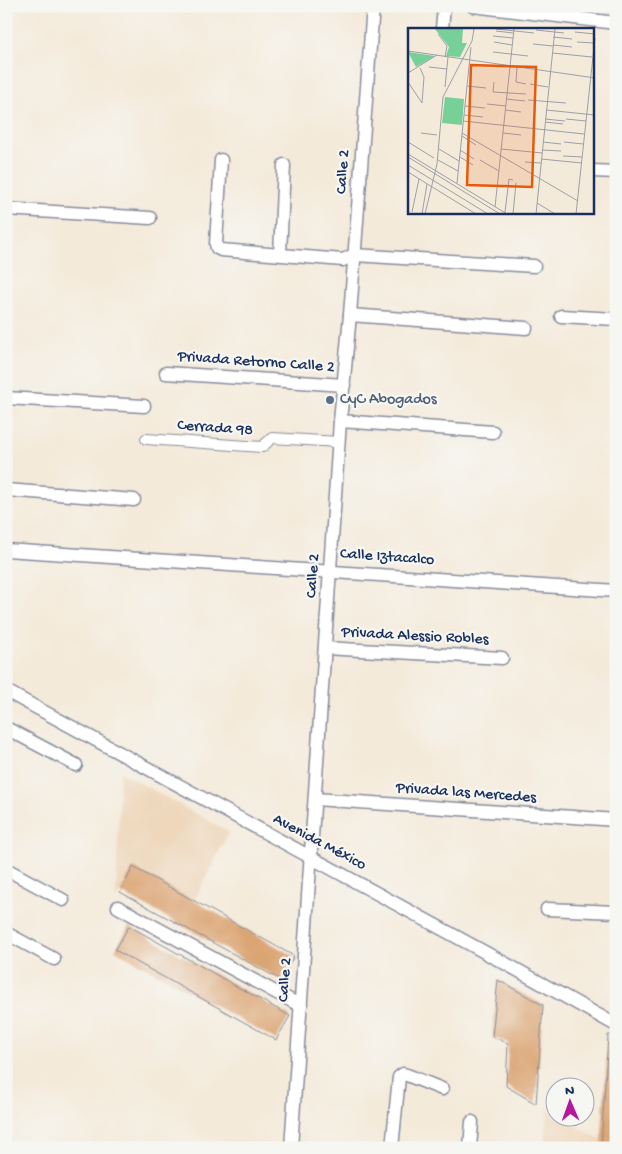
<svg xmlns="http://www.w3.org/2000/svg" width="622" height="1154" font-family="'Gochi Hand',sans-serif">
<style>
.built{fill:#eed7bb}
.building{fill:#dba473}
.lines{fill:none;stroke-linecap:round;stroke-linejoin:round}
.pedestrian-casing{stroke:#888c9c;stroke-width:12}
.minor-casing{stroke:#888c9c;stroke-width:15}
.pedestrian{stroke:#fff;stroke-width:10}
.minor{stroke:#fff;stroke-width:12}
.service-dot{fill:#5c6f8a;stroke:#f6f6f2;stroke-width:2}
.labels{text-anchor:middle;dominant-baseline:central;stroke-width:4.5;stroke-linejoin:round;paint-order:stroke}
.street-label{font-size:16px;fill:#1b2f5e;stroke:#f6f6f2}
.service-label{font-size:16px;fill:#4e5e75;stroke:#f6f6f2;text-anchor:start}
.inset-road{fill:none;stroke:#9d9fa8;stroke-width:1}
.view{fill:#e8590c;fill-opacity:0.15;stroke:#e8590c;stroke-width:2.5}
.inset-edge{fill:none;stroke:#1b2f5e;stroke-width:2.5}
</style>
<rect width="100%" height="100%" fill="#f6f6f2"/>
<filter id="ink" filterUnits="userSpaceOnUse"><feTurbulence type="fractalNoise" baseFrequency=".02" numOctaves="2"/><feDisplacementMap in="SourceGraphic" scale="10" xChannelSelector="R" yChannelSelector="G"/><feConvolveMatrix kernelMatrix="1 2 1 2 8 2 1 2 1" color-interpolation-filters="sRGB"/></filter>
<filter id="wash" filterUnits="userSpaceOnUse"><feTurbulence type="fractalNoise" baseFrequency=".0096" numOctaves="4" result="noise"/><feDisplacementMap in="SourceGraphic" scale="20" xChannelSelector="R" yChannelSelector="G"/><feGaussianBlur stdDeviation="1.12" result="paint"/><feColorMatrix in="noise" values="0 0 0 0 0 0 0 0 0 0 0 0 0 0 0 0 0 1.4 0 .05"/><feComposite in="paint" operator="in"/></filter>
<g filter="url(#wash)">
<rect width="100%" height="100%" fill="#f4eada"/>
<g class="built">
<path d="M120,772L229,832L194,901L133,866L116,899Z"/>
<path d="M548,1110L554,1113V1116L560,1117L616,1148H545Z"/>
</g>
<g id="blocks">
<g class="building">
<path d="M133,867L294,956L281,980L120,892Z"/>
<path d="M129,926L290,1016L276,1040L115,950Z"/>
<path d="M498,980L543,1005L536,1104L506,1086L508,1043L492,1037Z"/>
<path d="M608,1035H616V1148H601Z"/>
</g>
</g>
</g>
<g filter="url(#ink)">
<use href="#blocks" fill-opacity="0" stroke="#888c9c" stroke-width="1"/>
<g class="lines">
<g class="pedestrian-casing">
<path id="pedestrian" d="M146,439L262,447L272,438L339,442"/>
</g>
<g class="minor-casing">
<g id="minor">
<path d="M473,6L616,23"/>
<path d="M442,29L444,6"/>
<path d="M221,160L216,244L217,248L221,250L343,260L354,255L534,266"/>
<path d="M593,171L616,172"/>
<path d="M6,209L150,218"/>
<path d="M280,254L284,165"/>
<path d="M350,315L526,328"/>
<path d="M561,316L616,319"/>
<path d="M166,373L344,385"/>
<path d="M6,398L144,406"/>
<path d="M340,421L493,432"/>
<path d="M6,490L134,500"/>
<path d="M6,550L616,591"/>
<path d="M325,648L502,658"/>
<path d="M6,691L510,966L616,1025"/>
<path d="M6,728L76,765"/>
<path d="M315,799L616,820"/>
<path d="M6,869L63,900"/>
<path d="M118,907L301,1006"/>
<path d="M547,909L616,912"/>
<path d="M6,933L54,959"/>
<path d="M291,1148L340,421L350,315L373,6"/>
<path d="M392,1148L399,1077L403,1074L407,1075L442,1089"/>
<path d="M470,1148L472,1122"/>
</g>
</g>
<use href="#pedestrian" class="pedestrian"/>
<use href="#minor" class="minor"/>
</g>
</g>
<circle class="service-dot" cx="330" cy="400" r="5"/>
<g class="labels">
<g class="street-label">
<text transform="translate(344 172) rotate(-86)">Calle 2</text>
<text transform="translate(256 363) rotate(4)">Privada Retorno Calle 2</text>
<text transform="translate(215 429) rotate(4)">Cerrada 98</text>
<text transform="translate(387 558) rotate(4)">Calle Iztacalco</text>
<text transform="translate(314 576) rotate(-86)">Calle 2</text>
<text transform="translate(415 637) rotate(3)">Privada Alessio Robles</text>
<text transform="translate(466 794) rotate(4)">Privada las Mercedes</text>
<text transform="translate(319 843) rotate(28)">Avenida México</text>
<text transform="translate(286 980) rotate(-86)">Calle 2</text>
</g>
<g class="service-label">
<text x="340" y="400">CyC Abogados</text>
</g>
</g>
<g transform="translate(408 28)">
<rect width="186" height="186" fill="#f4eada"/>
<path d="M27,1H55L54,15H59L52,29L38,28L41,19ZM0,24L27,28L8,39ZM37,69L56,71L54,97L34,95Z" fill="#77d097"/>
<path class="inset-road" d="M88,1L126,5M128,2L156,5M88,3L105,5M167,4L187,6M30,6L39,18L37,29M85,8L105,10M145,9L164,11M86,14L104,17M169,14L186,15M125,16L145,18M145,17L164,19M0,23L187,50M85,24L120,28M144,25L184,29M21,39L39,41M109,39L108,54L118,56M0,45L29,27M0,54L14,75L16,49L12,40M86,54L85,64L118,66M122,56L140,59M59,58L78,60M37,59L40,29M98,71L117,73M120,72L158,75M79,76L98,78M57,78L77,80M97,82L113,84M138,82L187,87M56,87L75,89M137,91L157,93M158,91L178,93M55,93L176,106M137,94L155,96M13,105L29,107M54,105L170,173M95,105L113,107M54,108L68,117M0,114L26,130M135,114L153,116M156,114L175,116M31,121L51,133M93,121L134,125M52,122L66,131M134,122L153,123M0,126L99,186M155,128L174,129M0,129L92,186M52,129L65,137M133,131L174,135M30,132L50,143M72,132L91,143M117,134L133,135M0,137L80,186M0,144L68,186M49,155L63,19M129,175L147,186M87,179L106,1M4,184L11,151M97,184L101,151L105,152M14,186L19,156M17,186L29,136L35,69L64,13L66,1M105,186L108,155M128,186L147,1M168,186L187,10"/>
<path class="view" d="M63,37L128,39L124,159L59,157Z"/>
<rect width="186" height="186" class="inset-edge"/>
</g>
<rect width="622" height="1154" fill="none" stroke="#f6f6f2" stroke-width="25"/>
<g transform="translate(570 1102) rotate(358)"><circle r="24" fill="#f6f6f2" stroke="#9ea6b7"/>
<path d="M0-4L9 19L0 12L-9 19Z" fill="#b5179e"/>
<text y="-8" font-size="14" font-weight="bold" text-anchor="middle" fill="#1b2f5e">N</text>
</g>
</svg>
